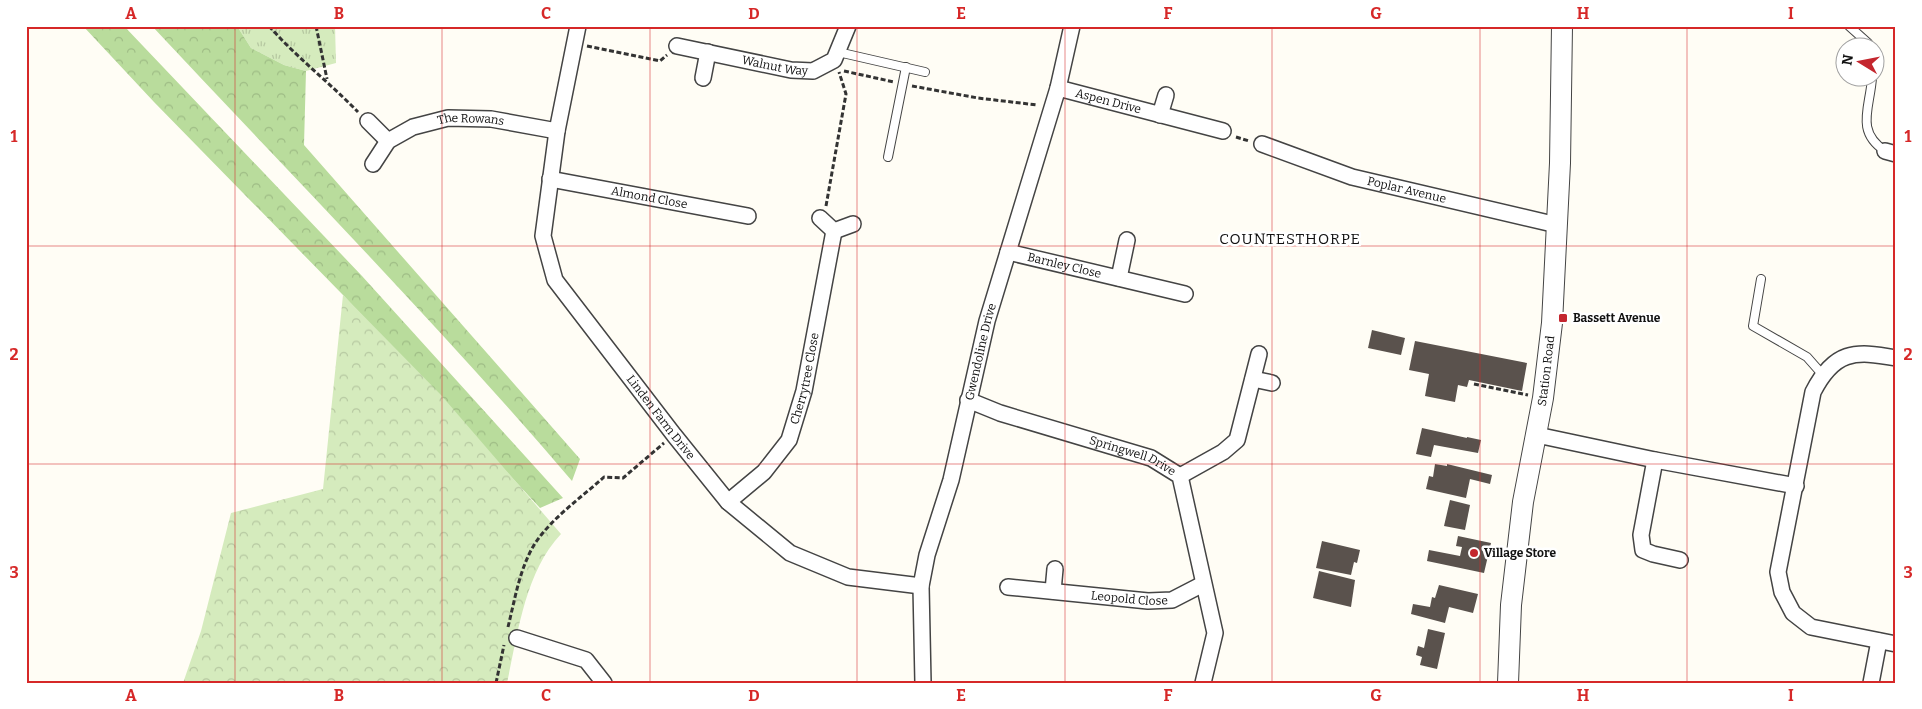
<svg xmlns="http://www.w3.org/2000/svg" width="1922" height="709" font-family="Bitter,serif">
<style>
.grass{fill:url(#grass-tufts)}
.forest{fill:url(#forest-crowns)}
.park{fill:url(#park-crowns)}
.building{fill:#5a524d}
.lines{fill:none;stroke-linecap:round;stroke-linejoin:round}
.service-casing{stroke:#444;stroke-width:10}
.minor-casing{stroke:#444;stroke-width:18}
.tertiary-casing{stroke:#444;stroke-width:22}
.path{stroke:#333;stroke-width:3;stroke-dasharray:5 2.5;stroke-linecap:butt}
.service{stroke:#fff;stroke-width:8}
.minor{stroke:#fff;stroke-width:15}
.tertiary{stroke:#fff;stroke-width:20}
.grid{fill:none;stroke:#d62828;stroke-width:1;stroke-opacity:0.55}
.poi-dot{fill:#c4262e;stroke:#fff;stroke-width:2}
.labels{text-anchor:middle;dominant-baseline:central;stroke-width:5;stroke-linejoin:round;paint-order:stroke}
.street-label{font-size:12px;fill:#111;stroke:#fff}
.poi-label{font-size:12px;font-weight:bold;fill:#111;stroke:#fff;text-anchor:start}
.quarter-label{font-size:15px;letter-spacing:1px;fill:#111;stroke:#fff}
.neatline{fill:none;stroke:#d62828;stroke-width:2}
.grid-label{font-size:16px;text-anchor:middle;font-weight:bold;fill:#d62828}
</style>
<defs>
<pattern id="grass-tufts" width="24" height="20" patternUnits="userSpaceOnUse" patternTransform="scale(1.25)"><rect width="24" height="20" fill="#d5ebbd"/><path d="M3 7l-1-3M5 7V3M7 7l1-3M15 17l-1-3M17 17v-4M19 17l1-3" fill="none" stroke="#b6c8a1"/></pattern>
<pattern id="forest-crowns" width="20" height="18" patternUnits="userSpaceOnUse" patternTransform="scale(1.25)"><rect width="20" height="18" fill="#b9dc9c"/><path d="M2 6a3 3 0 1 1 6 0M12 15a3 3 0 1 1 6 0" fill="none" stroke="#9ebc85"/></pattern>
<pattern id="park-crowns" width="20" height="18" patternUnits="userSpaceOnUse" patternTransform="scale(1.25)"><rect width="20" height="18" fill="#d5ebbd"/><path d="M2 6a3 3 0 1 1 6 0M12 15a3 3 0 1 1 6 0" fill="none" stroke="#b6c8a1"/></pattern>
</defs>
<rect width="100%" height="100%" fill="#fffdf5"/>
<path class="grass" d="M237,26H335L336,63L306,71L284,65L251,48Z"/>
<g class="forest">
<path d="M83,26H124L362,276L563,498L540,508L343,295L154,102Z"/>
<path d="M152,26H237L251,48L284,65L306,71L304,145L580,459L572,481C438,324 293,177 152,26Z"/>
</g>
<path class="park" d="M343,295L441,395L561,534C525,572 518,633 507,683H183L201,631L231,513L323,489Z"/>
<g class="building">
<path d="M1372,330L1405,338L1401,355L1368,348Z"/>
<path d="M1415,341L1527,363L1522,391L1469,380L1467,387L1458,385L1455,402L1425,396L1429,374L1409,370Z"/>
<path d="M1422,428L1467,438L1465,447L1467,437L1481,440L1478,453L1434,445L1431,457L1416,454Z"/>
<path d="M1435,464L1447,466V464L1492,475L1490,484L1470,479L1466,498L1426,489L1429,476L1433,477Z"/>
<path d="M1450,500L1470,505L1465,530L1444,526Z"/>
<path d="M1458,536L1491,543L1484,573L1427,561L1429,550L1460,556L1462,547L1456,546Z"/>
<path d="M1322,541L1360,550L1357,563L1354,562L1351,575L1316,568Z"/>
<path d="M1319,571L1355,580L1351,607L1313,598Z"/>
<path d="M1439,585L1478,594L1473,613L1449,607L1445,623L1411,614L1413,604L1430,607L1432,597L1435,598Z"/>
<path d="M1428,629L1445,633L1437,669L1420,665L1422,657L1416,655L1418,646L1424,648Z"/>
</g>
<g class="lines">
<g class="service-casing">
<g id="service">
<path d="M1849,26L1868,43L1869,48"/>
<path d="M838,52L925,72"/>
<path d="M1872,78C1870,108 1855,131 1885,151"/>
<path d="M888,157L906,67"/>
<path d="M1761,279L1753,326L1807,357L1822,374"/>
</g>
</g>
<g class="minor-casing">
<g id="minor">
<path id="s1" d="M578,26L557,131L543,236L555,280L674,435L728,502L790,553L848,577L921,586"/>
<path id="s2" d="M677,46L791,70L813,71L834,60L848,26"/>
<path d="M703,78L708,52"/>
<path id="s3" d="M1058,88L1223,131"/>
<path d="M1160,115L1166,95"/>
<path d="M368,121L388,141"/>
<path id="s4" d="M1262,144L1352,177L1557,225"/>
<path d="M1885,151L1896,154"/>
<path id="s5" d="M373,164L388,141L413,127L448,118L491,119L557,131"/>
<path id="s6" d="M550,179L748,216"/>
<path d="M820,218L834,231L853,224"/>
<path id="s7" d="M1008,252L1185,294"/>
<path d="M1119,278L1127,240"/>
<path d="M1896,358C1854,350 1834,351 1813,392L1778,572L1782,592L1793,613L1811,627L1896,644"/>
<path d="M1253,379L1272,383"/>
<path id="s8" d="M968,400L1000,413L1151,458L1180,476L1215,633L1203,683"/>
<path d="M1537,435L1655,460L1796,486"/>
<path d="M1655,460L1641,535L1643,550L1653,554L1680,560"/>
<path d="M1180,476L1223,452L1237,440L1259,354"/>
<path id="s9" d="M728,502L764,472L789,440L804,391L834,231"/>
<path id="s10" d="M1008,587L1148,601L1172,600L1203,584"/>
<path d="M1053,591L1055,569"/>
<path d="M517,638L586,660L604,683"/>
<path id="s11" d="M923,683L921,586L927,555L951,480L987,321L1058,88L1072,26"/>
<path d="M1871,683L1879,641"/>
</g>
</g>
<g class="tertiary-casing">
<g id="tertiary">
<path id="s12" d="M1508,683L1511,605L1523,502L1543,398L1552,323L1560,163L1562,26"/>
</g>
</g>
<g class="path">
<path d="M269,26C296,57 329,82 358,112"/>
<path d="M316,26L327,79"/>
<path d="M587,46L660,61L667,55"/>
<path d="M844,71L894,82"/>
<path d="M912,86L978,98L1037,105"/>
<path d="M1236,137L1249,141"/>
<path d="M826,206L846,94L839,72"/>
<path d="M1474,384L1528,395"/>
<path d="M508,627C515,599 520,566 536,542C553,517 582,497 604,477L623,478L664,443"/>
<path d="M496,683L504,645"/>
</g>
<use href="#service" class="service"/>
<use href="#minor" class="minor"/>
<use href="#tertiary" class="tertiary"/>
</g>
<path class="grid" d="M235,26V683M442,26V683M650,26V683M857,26V683M1065,26V683M1272,26V683M1480,26V683M1687,26V683M26,246H1896M26,464H1896"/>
<g class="poi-dot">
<rect x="1558" y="313" width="10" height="10" rx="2.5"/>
<circle cx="1474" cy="553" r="5"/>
</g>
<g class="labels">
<g class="street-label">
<text stroke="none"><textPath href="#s2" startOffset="100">Walnut Way</textPath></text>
<text stroke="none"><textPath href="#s3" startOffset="52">Aspen Drive</textPath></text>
<text stroke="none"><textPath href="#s5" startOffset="115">The Rowans</textPath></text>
<text stroke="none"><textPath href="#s4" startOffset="152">Poplar Avenue</textPath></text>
<text stroke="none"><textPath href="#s6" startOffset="101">Almond Close</textPath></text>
<text stroke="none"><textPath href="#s7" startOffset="58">Barnley Close</textPath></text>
<text stroke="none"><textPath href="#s11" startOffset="339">Gwendoline Drive</textPath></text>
<text stroke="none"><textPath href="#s12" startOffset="315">Station Road</textPath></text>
<text stroke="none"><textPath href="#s9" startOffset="151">Cherrytree Close</textPath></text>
<text stroke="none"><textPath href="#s1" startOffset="432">Linden Farm Drive</textPath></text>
<text stroke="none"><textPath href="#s8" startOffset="174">Springwell Drive</textPath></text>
<text stroke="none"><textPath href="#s10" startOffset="122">Leopold Close</textPath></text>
</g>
<g class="poi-label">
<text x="1573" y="318">Bassett Avenue</text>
<text x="1484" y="553">Village Store</text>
</g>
<g class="quarter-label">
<text x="1290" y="239">COUNTESTHORPE</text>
</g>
</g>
<rect width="1922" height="709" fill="none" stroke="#ffffff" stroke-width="55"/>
<g transform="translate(1860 62) rotate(280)"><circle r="24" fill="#ffffff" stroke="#a0a0a0"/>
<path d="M0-4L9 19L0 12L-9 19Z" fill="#c4262e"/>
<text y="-8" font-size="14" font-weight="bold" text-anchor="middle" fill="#111111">N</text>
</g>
<rect x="28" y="28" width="1866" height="654" class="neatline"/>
<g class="grid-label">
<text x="131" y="19">A</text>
<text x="339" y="19">B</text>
<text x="546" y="19">C</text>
<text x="754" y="19">D</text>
<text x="961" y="19">E</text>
<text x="1168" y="19">F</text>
<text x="1376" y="19">G</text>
<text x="1583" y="19">H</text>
<text x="1791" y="19">I</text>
<text x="14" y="142">1</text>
<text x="1908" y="142">1</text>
<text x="14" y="360">2</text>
<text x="1908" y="360">2</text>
<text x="14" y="578">3</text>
<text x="1908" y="578">3</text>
<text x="131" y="701">A</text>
<text x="339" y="701">B</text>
<text x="546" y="701">C</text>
<text x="754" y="701">D</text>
<text x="961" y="701">E</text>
<text x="1168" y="701">F</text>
<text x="1376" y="701">G</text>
<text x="1583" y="701">H</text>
<text x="1791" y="701">I</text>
</g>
</svg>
